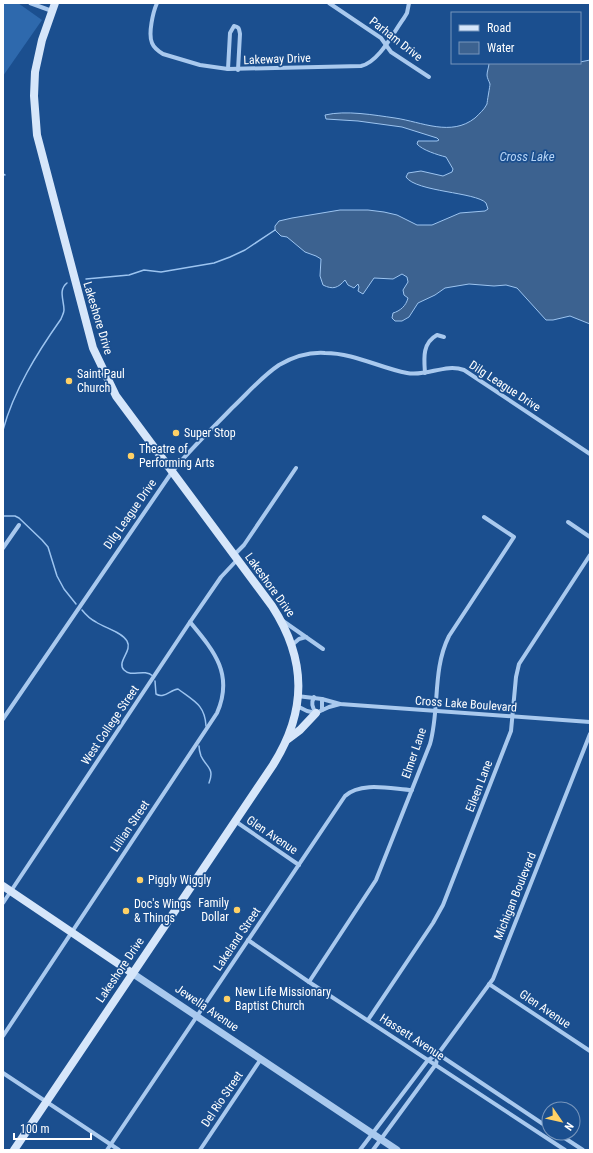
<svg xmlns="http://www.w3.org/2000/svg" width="593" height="1153" font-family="'Roboto Condensed',sans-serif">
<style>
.green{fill:#2e69ad}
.water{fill:#3c6290;stroke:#9cc4f0}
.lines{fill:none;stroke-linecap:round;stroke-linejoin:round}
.stream{stroke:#9cc4f0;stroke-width:1.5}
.minor{stroke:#a9c9ee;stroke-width:4}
.tertiary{stroke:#a9c9ee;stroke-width:7}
.secondary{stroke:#d6e6fa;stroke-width:8}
.poi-dot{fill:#ffd166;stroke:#1b4f8f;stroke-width:1.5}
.labels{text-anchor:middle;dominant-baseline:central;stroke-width:3.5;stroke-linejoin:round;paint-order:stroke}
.street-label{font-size:12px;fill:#fff;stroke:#1b4f8f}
.poi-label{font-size:12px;fill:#fff;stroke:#1b4f8f;text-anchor:start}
.water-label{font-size:13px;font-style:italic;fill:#b5d3f5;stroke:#1b4f8f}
</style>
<rect width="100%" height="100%" fill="#1b4f8f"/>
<path class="green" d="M3,3H18L42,20L3,76Z"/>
<path class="water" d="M590,60V324L570,316L553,320H546L517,288L506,285L494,286L469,284L445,288L435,295L418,303L409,317L402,321H395L392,318L393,313C400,311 406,306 408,298L404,295L403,290L408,282L407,277L402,274L393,279L374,278L363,294L358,291L359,287L358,284L354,288L348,285L345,280C338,288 333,290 323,285L320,276L321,259L316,256L305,252L287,237L281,236L275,230V226L279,221L292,218L340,210H368L384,212L397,215L417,225H432L460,213L485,211L488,209C487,207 487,205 486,203C476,192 416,192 406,177L408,173L421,171L443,176L452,172L453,169L446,157C438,155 422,150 417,144L418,141H437L439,140L437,138L402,127L358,121L326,119L325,115C346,110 374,115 395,118C422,122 451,137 475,118C479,114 484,110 487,104C487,102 490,86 490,84C489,81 487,78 487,75C487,71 489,67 489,63H580V62Z"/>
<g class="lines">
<g class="stream">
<path d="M3,174L5,175"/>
<path d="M86,279L129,275L144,270L161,272L214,263L230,257L245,250L275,230"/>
<path d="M3,430C14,390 37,353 61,319C62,316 64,313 64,310C64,300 58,290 67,283"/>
<path d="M3,516H15L19,518L42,540L48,547L57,576L64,589L76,604"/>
<path d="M82,610C86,615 90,619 96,622C105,628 122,632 127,641C133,651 116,662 124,670C132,678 143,668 153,676"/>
<path d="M155,681L156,694C164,699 170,690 178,689C194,701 205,705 206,726"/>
<path d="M199,746C199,749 200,753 201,756C206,767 215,768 209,783"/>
</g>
<g class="minor">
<path d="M30,3L52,11"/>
<path d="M157,3C153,12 148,34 152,43C154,48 158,51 163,54L200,65L228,69L361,66C379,62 393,33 404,18L407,13L409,3"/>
<path d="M329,3L381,38L391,52L429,77"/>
<path d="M228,69L230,33L234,26C239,27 239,28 240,34L238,70"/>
<path d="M425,373C424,359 422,343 437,335L444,337"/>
<path d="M568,522L590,537"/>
<path d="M3,548L19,525"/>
<path d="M234,555L244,545L296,468"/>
<path d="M283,621L323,649"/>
<path d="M292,645L299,639L306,637"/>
<path d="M297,696L322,699L340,704L590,722"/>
<path d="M314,697C311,703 312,707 316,713"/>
<path d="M322,699V710"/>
<path d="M297,706L307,711L316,713L329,707L340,704"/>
<path d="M3,719L172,472C190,449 212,429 232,408C247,394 261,377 279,365C293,357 309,352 325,353C354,353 380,368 407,373C427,377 445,363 464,370L590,454"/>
<path d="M235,821L299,865"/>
<path d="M3,903L190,622L221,577L237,560"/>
<path d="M248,940L309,982L565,1150"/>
<path d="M309,982L376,880L430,744C440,708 432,670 449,636L514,537L484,517"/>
<path d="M489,984L590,1051"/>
<path d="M368,1020L433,923L443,905L511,731L516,677L519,664L590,555"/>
<path d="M3,1036L217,713C234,674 214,651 190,622"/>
<path d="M438,1054L549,1128"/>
<path d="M3,1073L119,1150"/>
<path d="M557,1133L583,1150"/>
<path d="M107,1150L345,796C361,781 392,789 412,790"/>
<path d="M200,1150L261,1059"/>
<path d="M360,1150L428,1060L438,1054"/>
<path d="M373,1150L436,1064L438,1054L493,979L590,734"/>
</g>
<path class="tertiary" d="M132,973L397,1150"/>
<g class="secondary">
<path d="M288,739L300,730L316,713"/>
<path d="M3,886L132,973"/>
<path d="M14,1150L273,765C307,711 307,660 272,606L116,396L93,348L37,135L34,96L35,72L42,40L55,3"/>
</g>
</g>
<g class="poi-dot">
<circle cx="69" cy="381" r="4"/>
<circle cx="176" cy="433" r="4"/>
<circle cx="131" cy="456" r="4"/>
<circle cx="140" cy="880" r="4"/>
<circle cx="237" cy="910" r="4"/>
<circle cx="126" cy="911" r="4"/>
<circle cx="227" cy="999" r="4"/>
</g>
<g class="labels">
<g class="street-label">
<text transform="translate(396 39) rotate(38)">Parham Drive</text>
<text transform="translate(277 59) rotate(-2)">Lakeway Drive</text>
<text transform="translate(98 318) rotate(73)">Lakeshore Drive</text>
<text transform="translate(505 386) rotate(33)">Dilg League Drive</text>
<text transform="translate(130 514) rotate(-55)">Dilg League Drive</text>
<text transform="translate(270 585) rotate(54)">Lakeshore Drive</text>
<text transform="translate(466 704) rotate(4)">Cross Lake Boulevard</text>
<text transform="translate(110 725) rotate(-56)">West College Street</text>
<text transform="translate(414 753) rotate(-71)">Elmer Lane</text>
<text transform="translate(479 786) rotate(-69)">Eileen Lane</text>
<text transform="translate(130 826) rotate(-56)">Lillian Street</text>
<text transform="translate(272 835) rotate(34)">Glen Avenue</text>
<text transform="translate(515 896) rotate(-68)">Michigan Boulevard</text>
<text transform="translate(237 939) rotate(-56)">Lakeland Street</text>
<text transform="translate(120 970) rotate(-56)">Lakeshore Drive</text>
<text transform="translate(207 1008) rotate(34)">Jewella Avenue</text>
<text transform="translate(545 1009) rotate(34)">Glen Avenue</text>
<text transform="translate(412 1037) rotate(33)">Hassett Avenue</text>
<text transform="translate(222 1099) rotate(-56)">Del Rio Street</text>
</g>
<g class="poi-label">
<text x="77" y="374">Saint Paul<tspan x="77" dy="14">Church</tspan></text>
<text x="184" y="433">Super Stop</text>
<text x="139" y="449">Theatre of<tspan x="139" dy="14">Performing Arts</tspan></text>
<text x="148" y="880">Piggly Wiggly</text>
<text x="229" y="903" text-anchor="end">Family<tspan x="229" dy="14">Dollar</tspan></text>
<text x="134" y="904">Doc's Wings<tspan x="134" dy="14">&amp; Things</tspan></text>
<text x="235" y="992">New Life Missionary<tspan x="235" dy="14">Baptist Church</tspan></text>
</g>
<g class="water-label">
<text x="527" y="156">Cross Lake</text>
</g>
</g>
<rect width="593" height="1153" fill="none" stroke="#ffffff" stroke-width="8"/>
<rect x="451" y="12" width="130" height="52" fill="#1b4f8f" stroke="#7695bc"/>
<rect x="459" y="25" width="20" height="6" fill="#d6e6fa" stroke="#7695bc"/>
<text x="487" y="32" font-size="12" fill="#ffffff">Road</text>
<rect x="459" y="42" width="20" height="12" fill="#3c6290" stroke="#7695bc"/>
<text x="487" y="52" font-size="12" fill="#ffffff">Water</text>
<g transform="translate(561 1121) rotate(124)"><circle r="19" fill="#1b4f8f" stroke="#7695bc"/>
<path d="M0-3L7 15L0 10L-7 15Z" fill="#ffd166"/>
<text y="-6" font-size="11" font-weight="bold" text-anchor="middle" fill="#ffffff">N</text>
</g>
<path d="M14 1133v6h77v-6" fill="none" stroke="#ffffff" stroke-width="2"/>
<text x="20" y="1133" font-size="12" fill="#ffffff" stroke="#1b4f8f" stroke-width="3" paint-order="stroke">100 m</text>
</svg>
